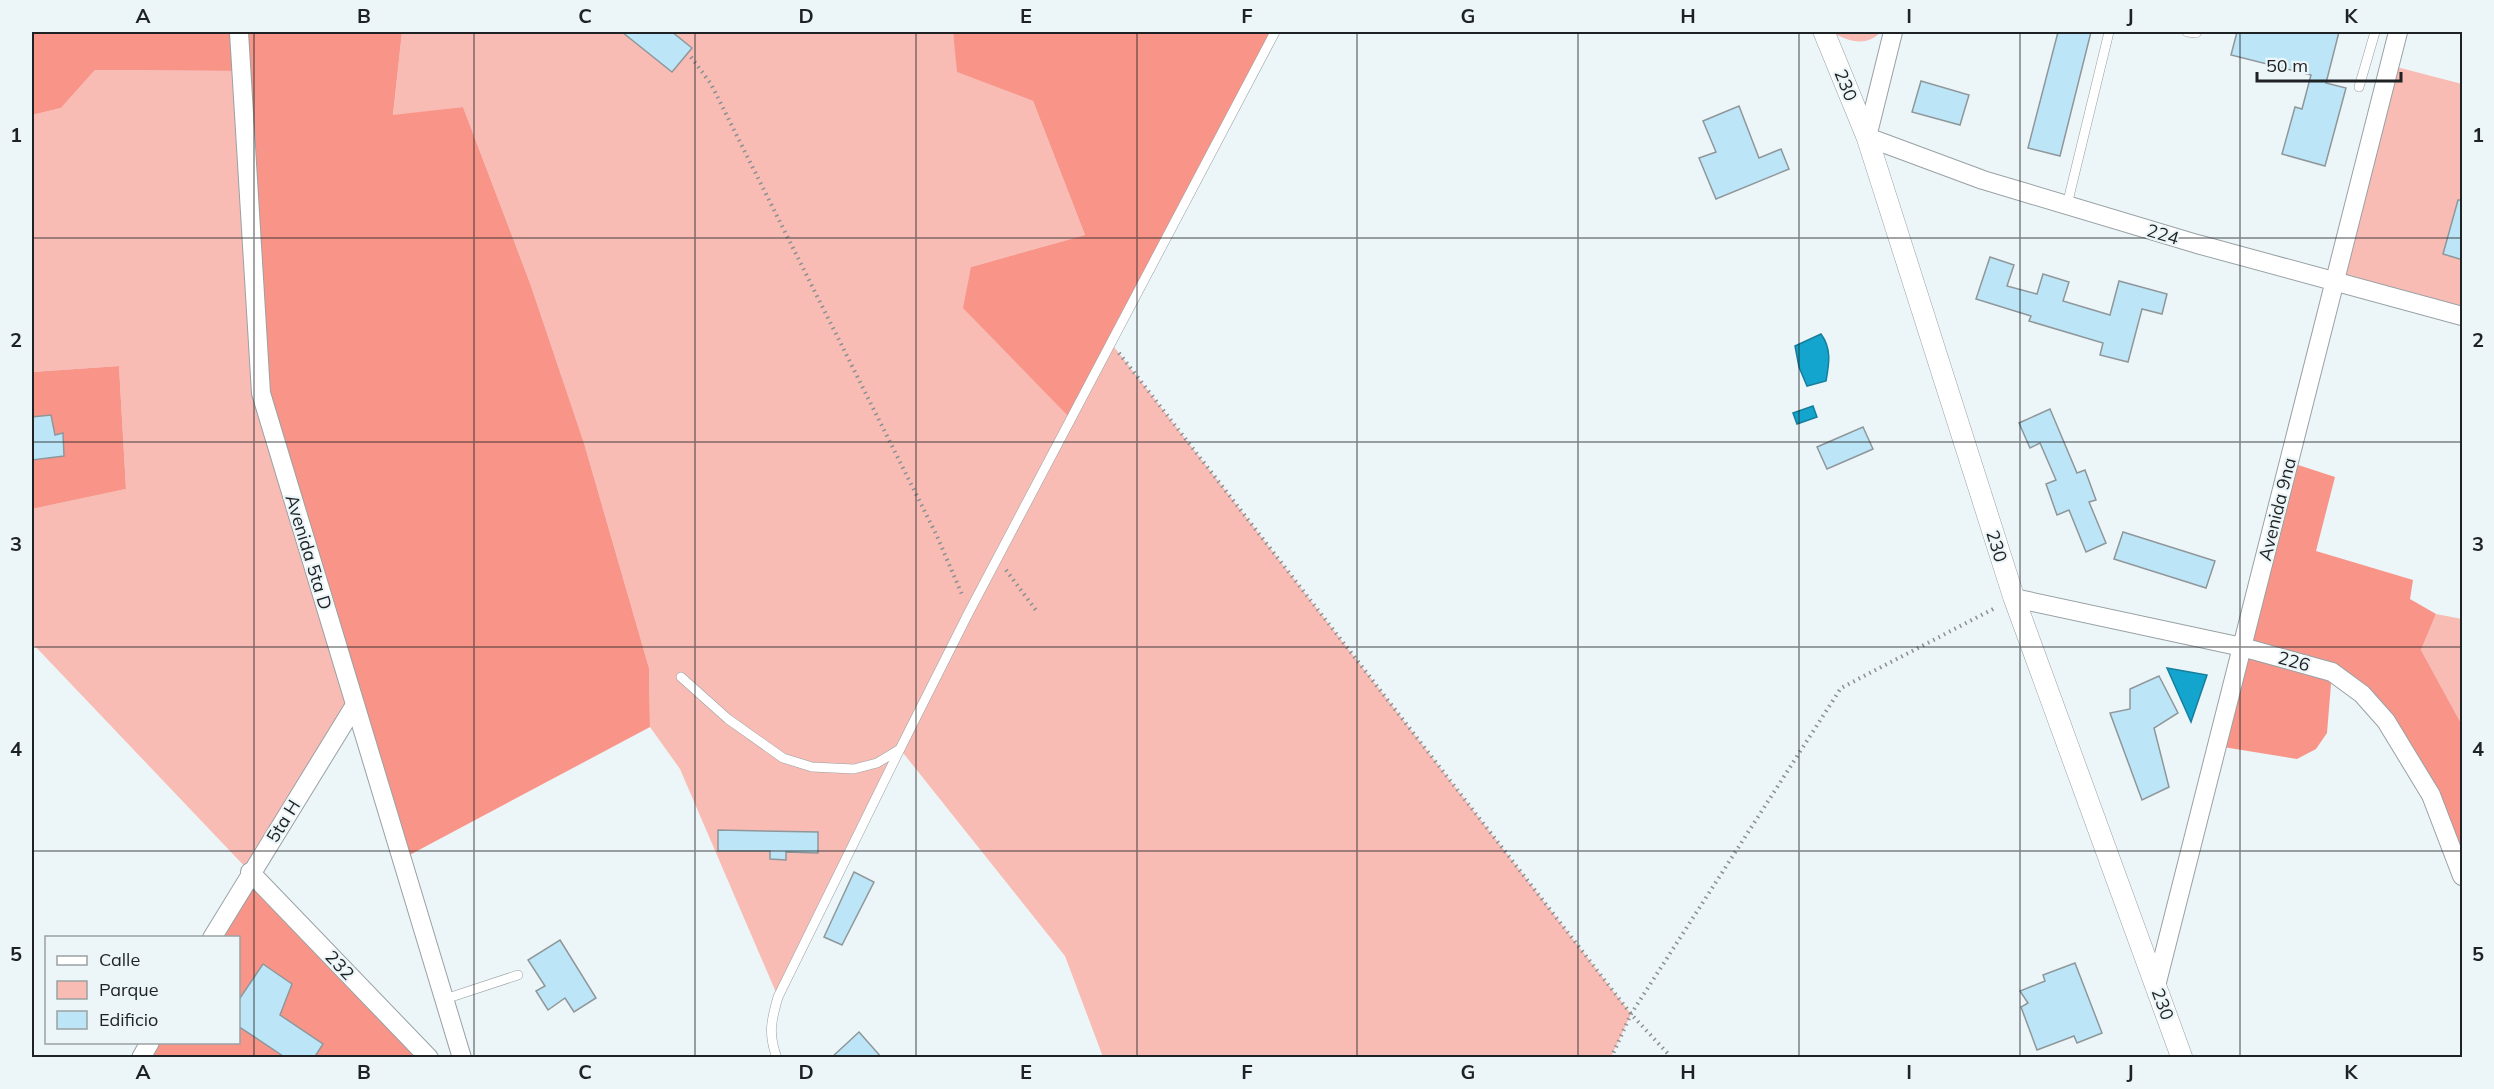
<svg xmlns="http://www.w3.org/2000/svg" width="2494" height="1089" font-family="Mulish,sans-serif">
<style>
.green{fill:#f8bcb4}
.forest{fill:#f99588}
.water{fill:#13a5ce;stroke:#177e9b;stroke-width:1.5}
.building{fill:#bce6f7;stroke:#8f979a;stroke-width:1.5}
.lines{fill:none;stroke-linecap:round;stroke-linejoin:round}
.service-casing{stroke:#99a1a4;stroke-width:10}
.minor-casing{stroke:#99a1a4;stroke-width:20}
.tertiary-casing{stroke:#99a1a4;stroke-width:22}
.path{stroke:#898f92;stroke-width:4;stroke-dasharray:1.5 4.5;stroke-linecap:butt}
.service{stroke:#fff;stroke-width:9}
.minor{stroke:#fff;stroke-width:18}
.tertiary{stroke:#fff;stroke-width:21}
.grid{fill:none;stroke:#1f2224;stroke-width:1.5;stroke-opacity:0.55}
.labels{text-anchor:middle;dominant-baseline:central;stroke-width:4.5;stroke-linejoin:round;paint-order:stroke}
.street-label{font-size:18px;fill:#1f2224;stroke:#ecf5f8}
.neatline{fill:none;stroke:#1f2224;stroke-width:2}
.grid-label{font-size:20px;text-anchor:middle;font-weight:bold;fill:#1f2224}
</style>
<rect width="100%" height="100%" fill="#ecf5f8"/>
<!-- green -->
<g class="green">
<path d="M402,32H953L958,72L1033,101L1085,235L971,267L1111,343L1631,1014L1611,1057H1103L1065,956L900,749L778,997L680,769L650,727L649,668L584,443L530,283L463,107L393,116Z"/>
<path d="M1832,32H1881C1866,47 1849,42 1832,32Z"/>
<path d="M2389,65L2462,84V316L2334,282Z"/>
<path d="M95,70L241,71L355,705L250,872L32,643V509L126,489L119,366L32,372V115L61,108Z"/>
<path d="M2436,614L2462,619V725L2421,650Z"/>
</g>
<!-- forest -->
<g class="forest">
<path d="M32,32H402L393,115L463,107L530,283L584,443L649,668L650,727L402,859L261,393L241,71L95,70L61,108L32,115Z"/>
<path d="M953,32H1275L1071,419L963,308L971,267L1085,235L1033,101L957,72Z"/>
<path d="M119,366L126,489L32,509V460L64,456L63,434L55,435L51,415L32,417V372Z"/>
<path d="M2289,462L2335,477L2316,551L2413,580L2410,599L2436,614L2421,650L2462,725V876L2386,721L2332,672L2327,733L2316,749L2297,759L2217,746Z"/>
<path d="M250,872L429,1058H141L150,1043L238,1042V938L212,937Z"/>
</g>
<!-- water -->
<g class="water">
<path d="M1821,334C1832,349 1829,364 1826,381L1807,386L1799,367L1795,346Z"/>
<path d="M1813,406L1817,417L1797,424L1793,413Z"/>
<path d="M2167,668L2207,675L2191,722Z"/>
</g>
<!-- building -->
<g class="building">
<path d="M622,32H672L692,48L672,72Z"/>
<path d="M2058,32H2091L2060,156L2028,148Z"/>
<path d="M2237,32H2339L2326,83L2346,88L2325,166L2282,154L2295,107L2302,109L2311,75L2231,55Z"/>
<path d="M1921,81L1969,95L1960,125L1912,112Z"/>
<path d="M1739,106L1759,158L1781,149L1789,169L1716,199L1699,158L1716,152L1703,121Z"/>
<path d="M2458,200H2463V260L2443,254Z"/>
<path d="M1990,257L2014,265L2007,286L2037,294L2043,274L2069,282L2063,301L2110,315L2119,281L2167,294L2162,314L2142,309L2128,362L2100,355L2103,343L2029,321L2031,316L1976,299Z"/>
<path d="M2050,409L2077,473L2085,470L2096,500L2089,502L2106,543L2086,552L2069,510L2057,515L2046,484L2056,480L2040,443L2030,448L2019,423Z"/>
<path d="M51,415L55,435L63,433L64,456L32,460V417Z"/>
<path d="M1863,427L1873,449L1827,469L1817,447Z"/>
<path d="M2123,532L2215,561L2206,588L2114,559Z"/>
<path d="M2159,676L2178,713L2154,728L2169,787L2142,800L2110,713L2130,709V689Z"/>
<path d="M718,830L818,832V853L786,852V860L770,859V851H718Z"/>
<path d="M854,872L874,882L842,945L824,937Z"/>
<path d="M560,940L596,998L574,1012L565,998L548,1010L536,991L545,986L528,960Z"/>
<path d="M2075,963L2102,1033L2077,1043L2074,1036L2037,1050L2021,1007L2028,1003L2020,991L2045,981L2043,975Z"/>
<path d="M263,964L292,984L280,1015L323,1044L314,1058H286L238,1026V1001Z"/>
<path d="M859,1032L882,1058H831Z"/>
</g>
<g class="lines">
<defs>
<g id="service">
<path d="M2187,32L2196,33L2197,32"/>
<path d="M2359,87L2375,32"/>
<path d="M2067,205L2109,32"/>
<path d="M681,677L728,719L783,758L812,767L854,769L877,763L900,749L969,612L1275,32"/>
<path d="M445,999L518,975"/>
<path d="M777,1058C768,1034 771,1021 778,997L900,749"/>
</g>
<g id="minor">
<path d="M239,32L261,393L462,1058"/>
<path d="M1893,32L1867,137L1983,180L2197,244L2462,316"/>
<path d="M2014,598L2242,647L2332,672L2362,694L2386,721L2431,795L2462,876"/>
<path d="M250,872L429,1058"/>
<path d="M212,938L355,705"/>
<path d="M2156,986L2398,32"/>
<path d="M141,1058L150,1042"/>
</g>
<path id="tertiary" d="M1824,32L1867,137L2014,598L2182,1058"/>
</defs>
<!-- service casing -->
<use href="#service" class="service-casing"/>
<!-- minor casing -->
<use href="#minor" class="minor-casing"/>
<!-- tertiary casing -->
<use href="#tertiary" class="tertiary-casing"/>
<!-- path -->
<g class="path">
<path d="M691,57L711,84L937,536L963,597"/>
<path d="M1119,353L1631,1014L1672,1058"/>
<path d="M1006,570L1038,613"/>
<path d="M1611,1058L1631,1014L1841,688L1997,607"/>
</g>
<!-- service -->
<use href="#service" class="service"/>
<!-- minor -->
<use href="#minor" class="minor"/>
<!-- tertiary -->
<use href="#tertiary" class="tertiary"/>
</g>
<!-- grid -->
<path class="grid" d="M254,32V1058M474,32V1058M695,32V1058M916,32V1058M1137,32V1058M1357,32V1058M1578,32V1058M1799,32V1058M2020,32V1058M2240,32V1058M32,238H2462M32,442H2462M32,647H2462M32,851H2462"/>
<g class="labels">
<!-- street labels -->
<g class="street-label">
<text transform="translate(1846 85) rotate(68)">230</text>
<text transform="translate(2163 234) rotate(17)">224</text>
<text transform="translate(2277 509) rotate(-76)">Avenida 9na</text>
<text transform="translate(1997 546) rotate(73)">230</text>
<text transform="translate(309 552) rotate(73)">Avenida 5ta D</text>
<text transform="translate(2294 661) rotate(15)">226</text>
<text transform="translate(283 821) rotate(-58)">5ta H</text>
<text transform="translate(340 965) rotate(46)">232</text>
<text transform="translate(2163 1004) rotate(70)">230</text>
</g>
</g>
<!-- border -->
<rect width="2494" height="1089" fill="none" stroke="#ecf5f8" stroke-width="66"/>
<!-- legend -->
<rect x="45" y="936" width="195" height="108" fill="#ecf5f8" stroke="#9aa1a3" stroke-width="1.5"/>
<rect x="57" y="956" width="30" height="9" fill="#ffffff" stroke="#9aa1a3" stroke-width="1.5"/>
<text x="99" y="966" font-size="18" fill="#1f2224">Calle</text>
<rect x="57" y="981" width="30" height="18" fill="#f8bcb4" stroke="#9aa1a3" stroke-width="1.5"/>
<text x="99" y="996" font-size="18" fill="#1f2224">Parque</text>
<rect x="57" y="1011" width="30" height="18" fill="#bce6f7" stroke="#9aa1a3" stroke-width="1.5"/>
<text x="99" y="1026" font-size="18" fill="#1f2224">Edificio</text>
<!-- scale -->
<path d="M2257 72v9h144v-9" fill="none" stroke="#1f2224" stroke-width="3"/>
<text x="2266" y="72" font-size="18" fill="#1f2224" stroke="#ecf5f8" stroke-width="4.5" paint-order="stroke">50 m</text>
<rect x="33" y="33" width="2428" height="1023" class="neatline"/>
<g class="grid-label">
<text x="143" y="23">A</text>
<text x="364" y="23">B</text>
<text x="585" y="23">C</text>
<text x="806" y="23">D</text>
<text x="1026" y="23">E</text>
<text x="1247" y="23">F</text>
<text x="1468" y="23">G</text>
<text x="1688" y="23">H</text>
<text x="1909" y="23">I</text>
<text x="2130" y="23">J</text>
<text x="2351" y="23">K</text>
<text x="16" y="142">1</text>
<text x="2478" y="142">1</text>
<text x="16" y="347">2</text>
<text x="2478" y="347">2</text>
<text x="16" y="551">3</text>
<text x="2478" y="551">3</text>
<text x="16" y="756">4</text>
<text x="2478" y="756">4</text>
<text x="16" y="961">5</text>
<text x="2478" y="961">5</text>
<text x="143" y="1079">A</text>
<text x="364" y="1079">B</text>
<text x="585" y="1079">C</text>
<text x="806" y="1079">D</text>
<text x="1026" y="1079">E</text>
<text x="1247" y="1079">F</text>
<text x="1468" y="1079">G</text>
<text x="1688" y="1079">H</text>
<text x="1909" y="1079">I</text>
<text x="2130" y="1079">J</text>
<text x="2351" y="1079">K</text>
</g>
</svg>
